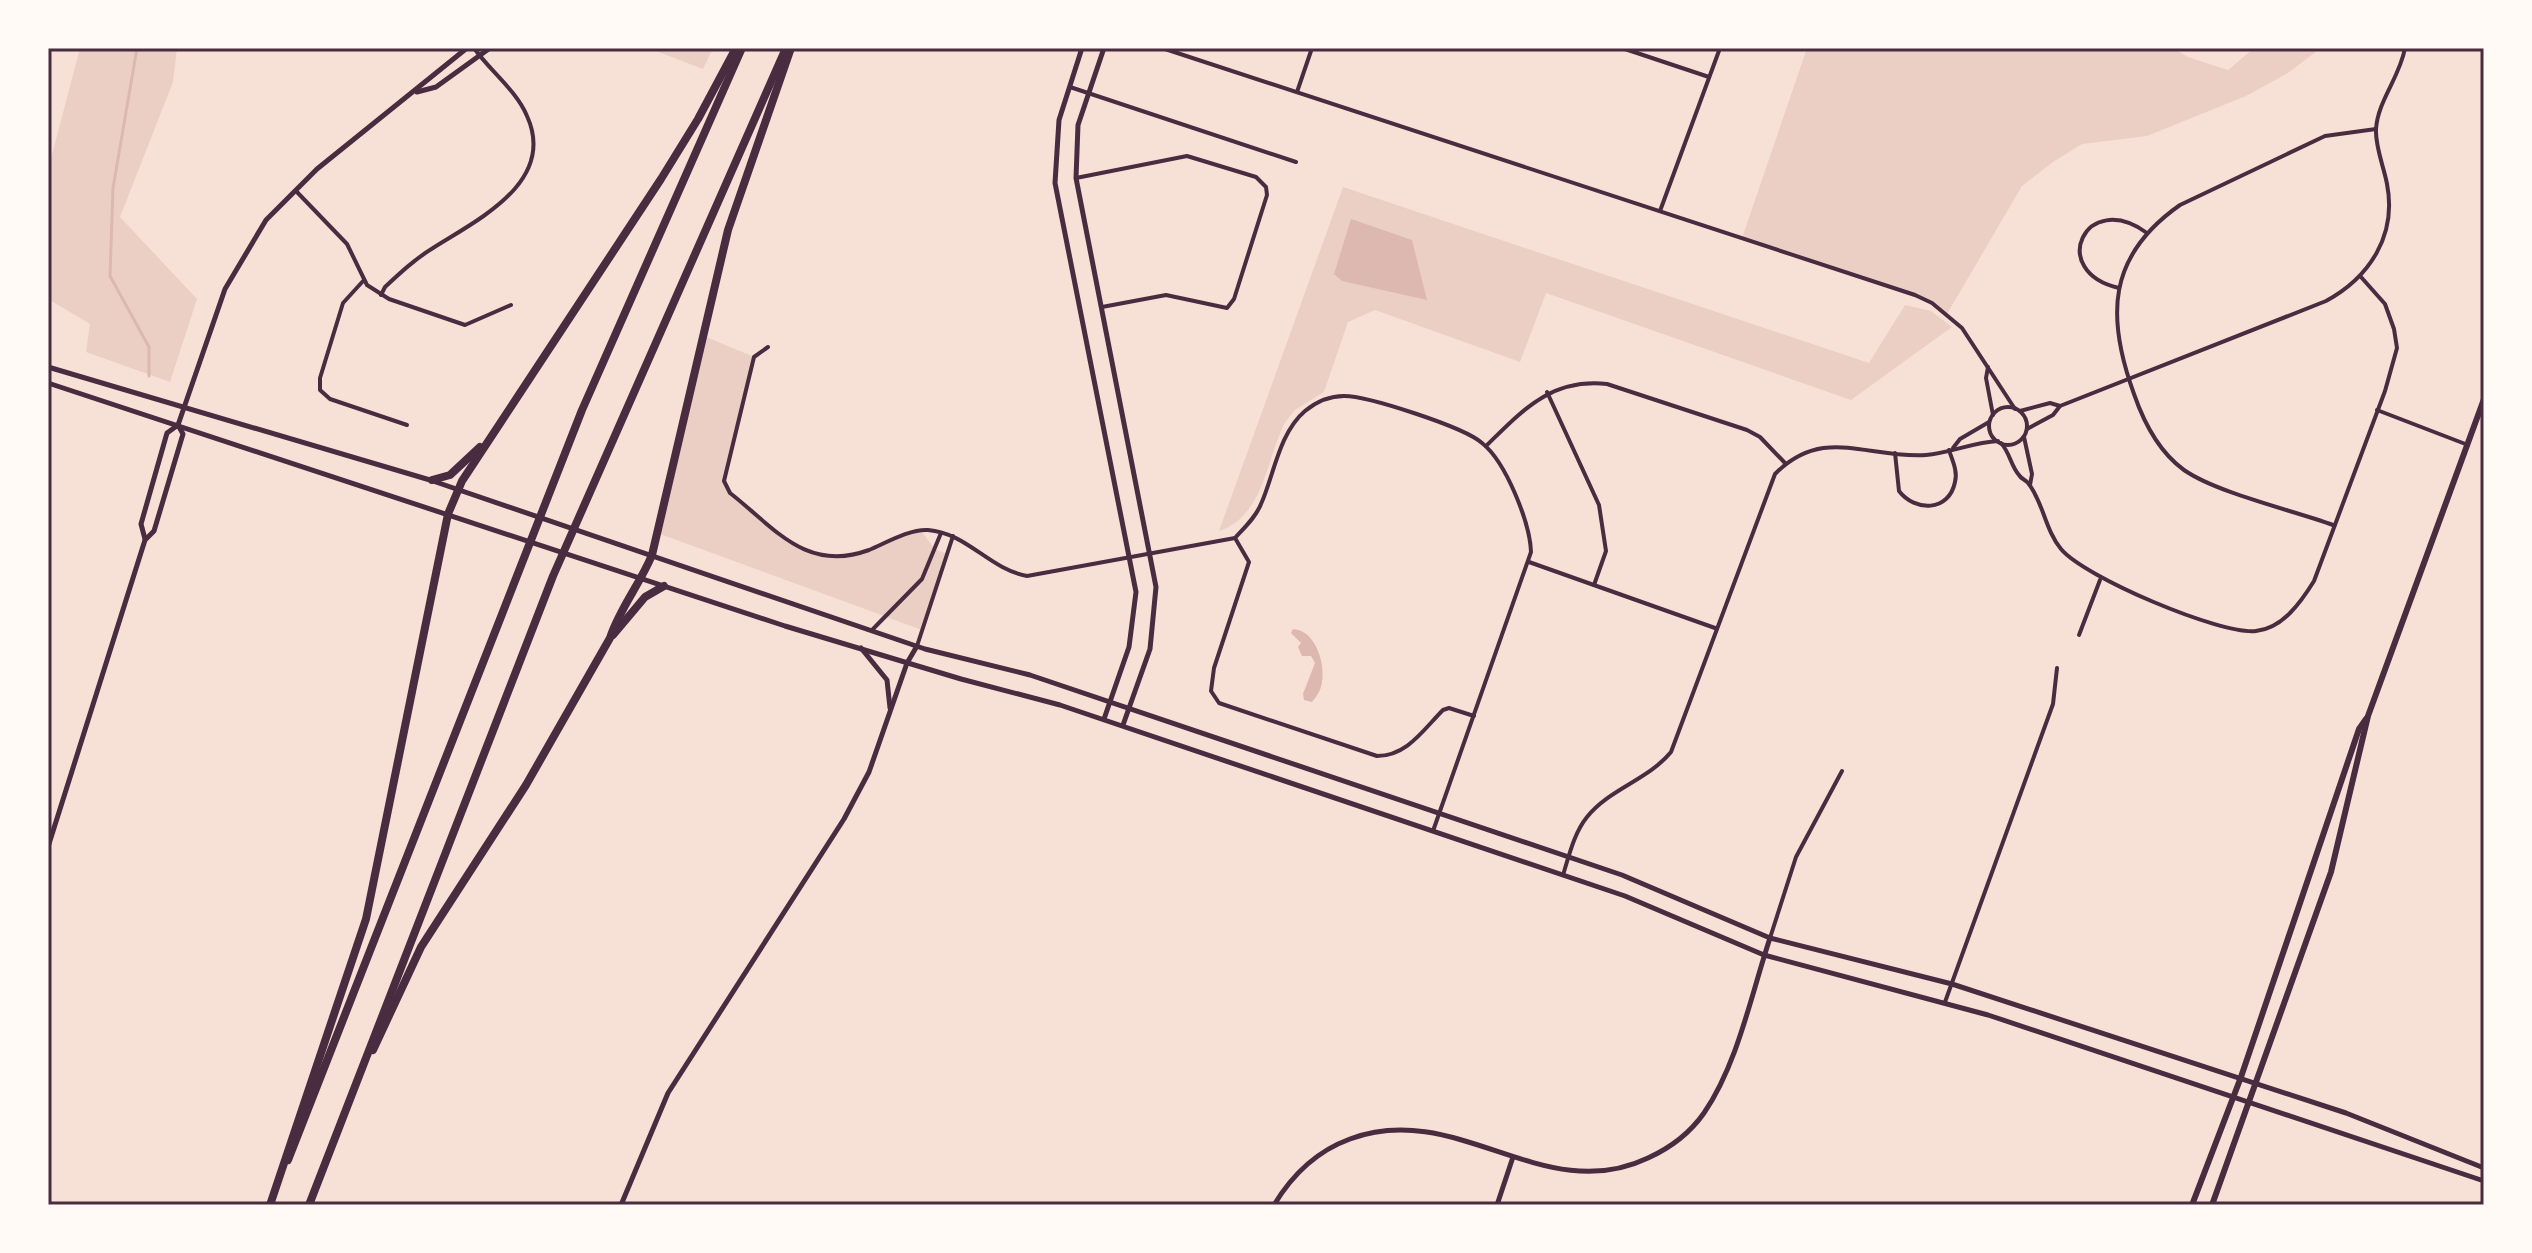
<svg xmlns="http://www.w3.org/2000/svg" width="2532" height="1253" font-family="'Zilla Slab',serif">
<style>
.green{fill:#ebcfc5}
.water{fill:#dcb8b0}
.lines{fill:none;stroke-linecap:round;stroke-linejoin:round}
.stream{stroke:#dcb8b0;stroke-width:3}
.minor{stroke:#4a2c40;stroke-width:4}
.tertiary{stroke:#4a2c40;stroke-width:5}
.secondary{stroke:#4a2c40;stroke-width:6}
.motorway{stroke:#4a2c40;stroke-width:8}
.neatline{fill:none;stroke:#4a2c40;stroke-width:3}
</style>
<rect width="100%" height="100%" fill="#f7e1d7"/>
<!-- green -->
<g class="green">
<path d="M80,48H177L173,82L120,217L197,299L170,382L86,352L90,324L48,299V170Z"/>
<path d="M648,48H713L703,69Z"/>
<path d="M1807,48H2173L2188,57L2228,70L2254,48H2321L2288,73L2246,96L2147,136L2082,144L2053,162L2022,186L1947,314L1932,303L1742,238Z"/>
<path d="M1343,187L1869,363L1905,305L1931,311L1952,327L1851,400L1546,293L1520,362L1375,310L1348,322L1324,392L1295,410L1286,421C1266,457 1265,516 1219,531Z"/>
<path d="M702,335L754,357L724,481L730,493C768,524 803,567 857,554C879,548 899,537 921,531L935,549L947,554L922,630L660,534Z"/>
</g>
<!-- water -->
<g class="water">
<path d="M1351,219L1412,240L1427,300L1342,281L1334,274Z"/>
<path d="M1293,629C1318,630 1329,673 1319,692C1317,696 1314,699 1312,702L1304,700L1303,694L1315,663L1311,656H1302L1298,647L1301,643L1291,633Z"/>
</g>
<g class="lines">
<!-- stream -->
<path class="stream" d="M137,48L113,188L110,276L149,347V376"/>
<!-- minor -->
<g class="minor">
<path d="M1162,48L1915,295L1932,303L1962,328L2015,409"/>
<path d="M1622,48L1709,77"/>
<path d="M1070,87L1296,162"/>
<path d="M1297,92L1312,48"/>
<path d="M1076,178L1187,156L1256,177L1266,187L1267,195L1234,299L1227,308L1166,295L1102,307"/>
<path d="M296,191L347,244L367,285L389,299L465,325L511,305"/>
<path d="M1660,211L1720,48"/>
<path d="M364,280L343,303L320,378V390L330,399L407,425"/>
<path d="M2119,288C2047,272 2085,188 2147,233"/>
<path d="M381,295L385,287C400,273 415,259 433,248C477,220 557,182 527,116C516,90 490,71 474,48"/>
<path d="M768,347L754,357L724,481L730,493C775,528 806,573 869,550C886,543 909,529 928,530C967,533 989,569 1027,576L1235,538L1249,562L1214,668L1211,691L1219,703L1377,756C1407,756 1423,730 1443,710L1449,708L1474,716"/>
<path d="M1988,367L1986,378L1993,415"/>
<path d="M1547,392L1599,505L1606,551L1594,585"/>
<circle cx="2008" cy="426" r="19"/>
<path d="M2377,410L2468,445"/>
<path d="M2020,411L2050,403L2060,406"/>
<path d="M2027,429L2053,415L2060,406L2326,301C2370,277 2397,235 2387,184C2384,167 2375,147 2376,129C2378,100 2400,77 2405,48"/>
<path d="M2024,437L2032,474L2030,485"/>
<path d="M2001,443C2010,453 2011,466 2019,475C2021,479 2026,480 2028,483C2043,501 2045,530 2061,549C2084,577 2220,635 2256,631C2283,628 2301,602 2314,581L2385,391L2397,348L2394,329L2385,304L2361,277"/>
<path d="M1486,446C1523,410 1551,378 1607,384L1747,430L1760,437L1785,463"/>
<path d="M1953,448L1960,439L1989,422"/>
<path d="M1895,453L1899,491C1915,512 1949,512 1955,482C1958,471 1952,460 1949,450"/>
<path d="M2333,525C2292,510 2217,493 2184,470C2159,452 2144,423 2134,394C2106,317 2107,256 2180,205L2325,136L2376,129"/>
<path d="M1235,538C1244,528 1256,517 1261,504C1274,475 1279,433 1305,411C1316,402 1329,396 1344,396C1368,396 1464,427 1482,443C1506,462 1530,523 1531,552L1433,831"/>
<path d="M1529,562L1715,628"/>
<path d="M873,629L922,579L941,533"/>
<path d="M2079,635L2100,580"/>
<path d="M917,646L953,536"/>
<path d="M1563,875C1569,856 1574,833 1587,817C1609,789 1648,780 1671,752L1775,474C1824,425 1867,459 1926,455C1950,453 1974,442 1998,441"/>
<path d="M1770,938L1796,857L1842,771"/>
<path d="M1945,1002L2053,704L2057,668"/>
</g>
<!-- tertiary -->
<g class="tertiary">
<path d="M1082,48L1059,120L1055,183L1136,592L1129,647L1104,719"/>
<path d="M1104,48L1078,125L1076,178L1156,587L1150,649L1123,725"/>
<path d="M417,92L436,87L490,48"/>
<path d="M48,367L430,480L925,649L1030,675L1622,875L1770,938L1952,984L2346,1113L2484,1168"/>
<path d="M48,383L785,626L961,679L1060,705L1625,896L1764,955L1988,1015L2484,1181"/>
<path d="M145,539L141,524L167,433L178,425"/>
<path d="M861,648L887,680L890,708"/>
<path d="M48,847L145,540L154,531L183,434L178,425L225,289L266,220L317,169L467,48"/>
<path d="M621,1205L668,1093L844,819L869,772L907,663L917,646"/>
<path d="M1274,1205C1292,1175 1317,1151 1350,1139C1457,1099 1544,1208 1648,1158C1670,1148 1690,1133 1704,1113C1738,1063 1751,995 1770,938"/>
<path d="M1497,1205L1513,1157"/>
</g>
<!-- secondary -->
<g class="secondary">
<path d="M2192,1205L2241,1077L2359,729L2366,719"/>
<path d="M2212,1205L2331,872L2368,716L2484,399"/>
</g>
<!-- motorway -->
<g class="motorway">
<path d="M432,480L450,475L480,447"/>
<path d="M613,635L645,597L664,586"/>
<path d="M373,1050L421,947L526,785L610,638C620,608 640,584 652,555L728,230L791,48"/>
<path d="M288,1160L582,410L742,48"/>
<path d="M270,1205L366,919L448,514L462,481L661,179L698,119L736,48"/>
<path d="M309,1205L553,576L786,48"/>
</g>
</g>
<!-- border -->
<rect width="2532" height="1253" fill="none" stroke="#fffaf5" stroke-width="100"/>
<rect x="50" y="50" width="2432" height="1153" class="neatline"/>
</svg>
